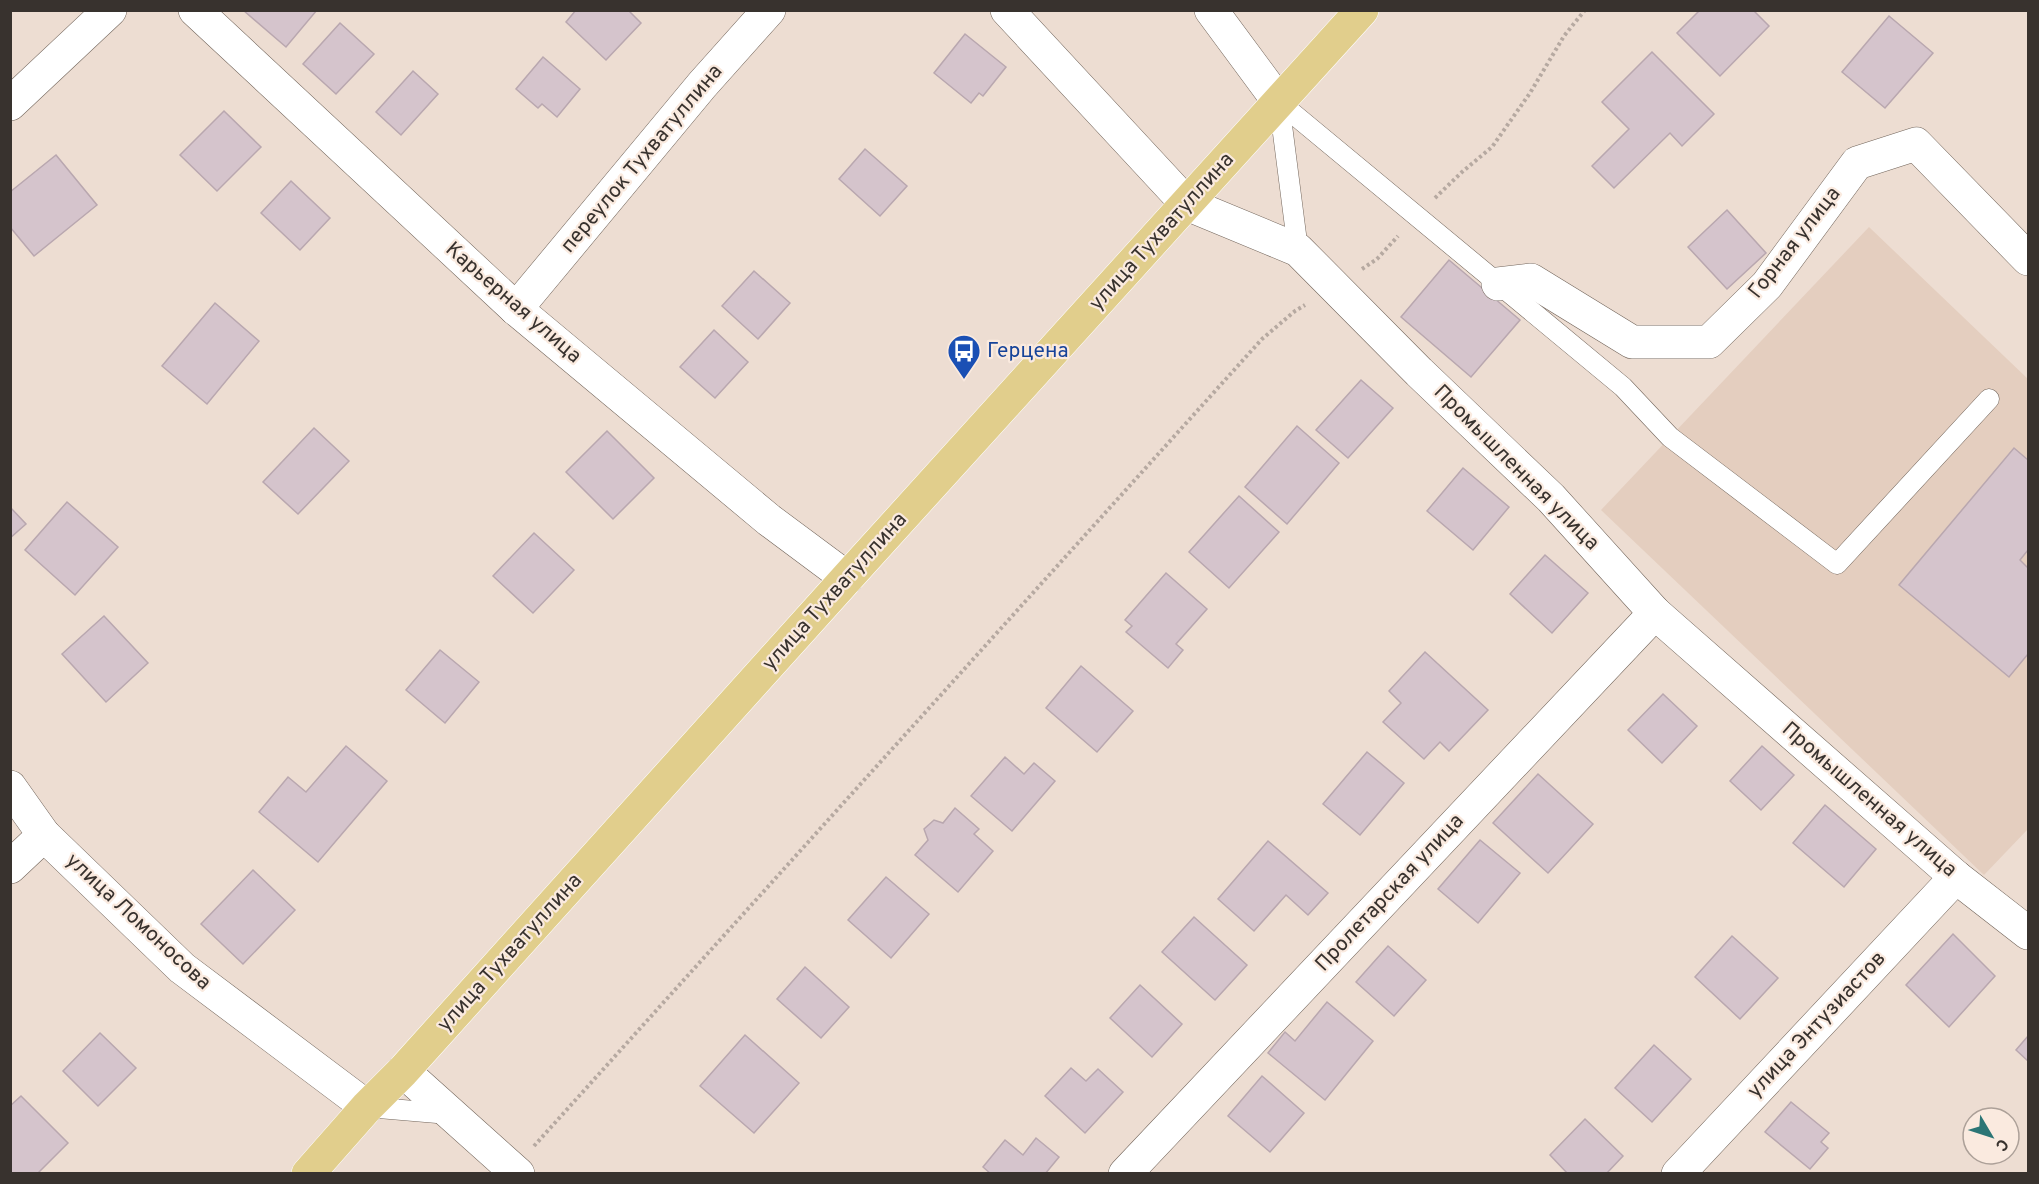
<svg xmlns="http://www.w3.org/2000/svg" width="2039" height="1184" font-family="Overpass,sans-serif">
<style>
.built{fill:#e4cebf}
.building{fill:#d5c4cc;stroke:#b9a7af;stroke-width:1.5}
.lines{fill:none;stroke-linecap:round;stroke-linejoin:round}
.service-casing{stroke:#72655b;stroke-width:21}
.minor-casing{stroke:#72655b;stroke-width:34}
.tertiary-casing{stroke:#72655b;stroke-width:34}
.primary-casing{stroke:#fff;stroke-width:34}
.path{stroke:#b6a9a1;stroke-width:4;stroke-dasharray:3 3;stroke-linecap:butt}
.service{stroke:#fff;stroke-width:20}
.minor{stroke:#fff;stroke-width:33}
.tertiary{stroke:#fff;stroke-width:33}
.primary{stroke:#e1ce8c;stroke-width:33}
.labels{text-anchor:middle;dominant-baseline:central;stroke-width:4.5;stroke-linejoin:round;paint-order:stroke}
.street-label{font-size:21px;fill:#38322e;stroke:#faeadf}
.transit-label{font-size:21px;fill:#164399;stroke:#faeadf;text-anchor:start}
</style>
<rect width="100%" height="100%" fill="#edddd2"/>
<!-- built -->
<path class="built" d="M1869,227L2028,379V829L1984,875L1601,510Z"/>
<!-- building -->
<g class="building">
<path d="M243,10H317L286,47Z"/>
<path d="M576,10H628L641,23L606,60L566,22Z"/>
<path d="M1700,10H1753L1769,26L1720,76L1677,33Z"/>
<path d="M1889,16L1933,53L1885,108L1842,72Z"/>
<path d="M340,23L374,54L336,94L303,64Z"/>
<path d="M965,34L1006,67L983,96L979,93L971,103L934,73Z"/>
<path d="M1652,52L1714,114L1682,146L1670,133L1614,188L1592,166L1629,129L1602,102Z"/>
<path d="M543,57L580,89L557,117L542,104L538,108L516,89Z"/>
<path d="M413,71L438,94L401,135L376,112Z"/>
<path d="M224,111L261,147L217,191L180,155Z"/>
<path d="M865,149L907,186L880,216L839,179Z"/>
<path d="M56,155L97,205L34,256L10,227V192Z"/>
<path d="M291,181L330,218L300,250L261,213Z"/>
<path d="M1727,210L1766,253L1727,289L1688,247Z"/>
<path d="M1449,260L1520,320L1471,377L1401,317Z"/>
<path d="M754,271L790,303L758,339L722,306Z"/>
<path d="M215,303L259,341L207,404L162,366Z"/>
<path d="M714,330L748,362L715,398L680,367Z"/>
<path d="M1361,380L1393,408L1348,458L1316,430Z"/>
<path d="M1297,426L1339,463L1287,524L1245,487Z"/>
<path d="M314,428L349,461L298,514L263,482Z"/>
<path d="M607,431L654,478L613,519L566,472Z"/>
<path d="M2014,448L2028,460V550L2020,560L2028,568V654L2009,677L1899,585Z"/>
<path d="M1463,468L1509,507L1473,550L1427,511Z"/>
<path d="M1239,496L1279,532L1229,588L1189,552Z"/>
<path d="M67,502L118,547L75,595L25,550Z"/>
<path d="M10,507L26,524L10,538Z"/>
<path d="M534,533L574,570L533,613L493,576Z"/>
<path d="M1545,555L1588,593L1552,633L1510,594Z"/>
<path d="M1166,573L1207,609L1176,644L1183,650L1168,668L1126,632L1132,626L1125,620Z"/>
<path d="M104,616L148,663L106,702L62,654Z"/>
<path d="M440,650L479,682L445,723L406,690Z"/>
<path d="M1425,652L1488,710L1449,751L1440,742L1424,759L1383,722L1401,703L1389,691Z"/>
<path d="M1081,666L1133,711L1097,752L1046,708Z"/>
<path d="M1663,694L1697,726L1662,763L1628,730Z"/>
<path d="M346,746L387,781L318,862L259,812L288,777L306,792Z"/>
<path d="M1762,746L1794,775L1761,810L1730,781Z"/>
<path d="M1367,752L1404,783L1360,835L1323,804Z"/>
<path d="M1005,757L1024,774L1034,763L1055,781L1012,831L971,796Z"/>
<path d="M1538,774L1593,824L1548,873L1493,823Z"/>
<path d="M1825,805L1876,849L1844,887L1793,843Z"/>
<path d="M955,808L979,829L974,834L993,851L958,892L915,855L928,840L924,829L934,820L943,823Z"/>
<path d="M1480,840L1520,873L1478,923L1438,889Z"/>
<path d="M1268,841L1328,893L1308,915L1286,895L1254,931L1218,899Z"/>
<path d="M253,870L295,910L243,964L201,924Z"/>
<path d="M886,877L929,914L891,958L848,920Z"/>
<path d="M1194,917L1247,965L1215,1000L1162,952Z"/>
<path d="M1953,934L1995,976L1949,1027L1906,985Z"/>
<path d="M1732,936L1778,978L1740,1019L1695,977Z"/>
<path d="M1388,946L1426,980L1394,1016L1356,982Z"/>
<path d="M805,967L849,1007L821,1038L777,999Z"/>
<path d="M1140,985L1182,1024L1152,1057L1110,1018Z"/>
<path d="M1327,1002L1373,1041L1325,1100L1268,1053L1285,1032L1295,1041Z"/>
<path d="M100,1033L136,1068L98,1106L63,1071Z"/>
<path d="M745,1035L799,1083L754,1133L700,1086Z"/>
<path d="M2028,1036V1061L2016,1050Z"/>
<path d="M1654,1045L1691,1079L1652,1122L1615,1088Z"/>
<path d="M1071,1068L1086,1081L1098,1069L1123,1092L1085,1133L1045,1096Z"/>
<path d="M1262,1076L1304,1113L1270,1152L1228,1116Z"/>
<path d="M21,1096L68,1143L37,1174H10V1106Z"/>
<path d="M1791,1102L1829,1133L1821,1142L1828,1148L1810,1169L1765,1132Z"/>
<path d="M1585,1119L1623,1156L1606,1174H1568L1550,1155Z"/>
<path d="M1036,1138L1059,1157L1045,1174H991L983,1167L1005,1140L1023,1155Z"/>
</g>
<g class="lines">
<defs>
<g id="service">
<path d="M1279,102L1623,387L1670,437L1837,564L1989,399"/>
<path d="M1279,102L1298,250"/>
<path d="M367,1107L449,1114"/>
</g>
<g id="minor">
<path d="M195,10L516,309L769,520L847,578"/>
<path d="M1007,10L1187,204L1298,250L1419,372L1551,498L1655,613L1956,877L2028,933"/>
<path d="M1211,10L1279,102"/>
<path d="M10,104L110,10"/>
<path d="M1498,284L1531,280L1632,342H1709L1767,285L1857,163L1916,144L2028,259"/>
<path d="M516,309L702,85L769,10"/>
<path d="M10,787L44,835L182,968L367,1107"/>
<path d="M10,867L44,835"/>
<path d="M1125,1174L1655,613"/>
<path d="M1678,1174L1956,877"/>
</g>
<path id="tertiary" d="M403,1071L518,1174"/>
<path id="primary" d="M308,1174L367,1107L403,1071L847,578L1362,10"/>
</defs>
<!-- service casing -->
<use href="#service" class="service-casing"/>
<!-- minor casing -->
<use href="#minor" class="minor-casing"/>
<!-- tertiary casing -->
<use href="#tertiary" class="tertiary-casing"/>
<!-- primary casing -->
<use href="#primary" class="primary-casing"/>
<!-- path -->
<g class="path">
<path d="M1435,198L1462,172L1492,147L1530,93L1564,36L1585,10"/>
<path d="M1362,269L1377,259L1398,236"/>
<path d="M534,1146L1262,339L1295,311L1305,305"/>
</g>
<!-- service -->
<use href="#service" class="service"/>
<!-- minor -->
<use href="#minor" class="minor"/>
<!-- tertiary -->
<use href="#tertiary" class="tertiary"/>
<!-- primary -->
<use href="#primary" class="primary"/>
</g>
<!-- icons -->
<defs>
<symbol id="bus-pin" viewBox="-11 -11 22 30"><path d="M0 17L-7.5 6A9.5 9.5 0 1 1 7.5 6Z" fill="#1a4fb4" stroke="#faeadf"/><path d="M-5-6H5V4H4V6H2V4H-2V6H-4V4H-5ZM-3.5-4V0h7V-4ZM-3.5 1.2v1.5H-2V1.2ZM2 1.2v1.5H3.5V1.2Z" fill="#fff"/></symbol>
</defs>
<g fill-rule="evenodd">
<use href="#bus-pin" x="945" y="332" width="38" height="52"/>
</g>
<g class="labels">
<!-- street labels -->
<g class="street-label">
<text transform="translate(642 159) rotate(-50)">переулок Тухватуллина</text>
<text transform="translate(1162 232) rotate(-48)">улица Тухватуллина</text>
<text transform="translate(1795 243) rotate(-52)">Горная улица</text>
<text transform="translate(513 303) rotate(41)">Карьерная улица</text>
<text transform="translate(1516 468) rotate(45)">Промышленная улица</text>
<text transform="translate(835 592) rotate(-48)">улица Тухватуллина</text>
<text transform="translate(1869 800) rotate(41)">Промышленная улица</text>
<text transform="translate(1390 893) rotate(-47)">Пролетарская улица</text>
<text transform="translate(138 922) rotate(43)">улица Ломоносова</text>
<text transform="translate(510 953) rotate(-48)">улица Тухватуллина</text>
<text transform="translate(1817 1025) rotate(-47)">улица Энтузиастов</text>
</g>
<!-- transit labels -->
<g class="transit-label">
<text x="987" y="351">Герцена</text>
</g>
</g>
<!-- border -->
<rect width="2039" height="1184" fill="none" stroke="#38322e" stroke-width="24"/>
<!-- north arrow -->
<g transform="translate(1991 1136) rotate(129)"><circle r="28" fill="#faeadf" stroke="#aca098" stroke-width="1.5"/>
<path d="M0-4.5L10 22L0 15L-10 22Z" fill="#2b7575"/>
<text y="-9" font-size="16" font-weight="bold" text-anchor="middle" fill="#38322e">С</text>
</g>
</svg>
